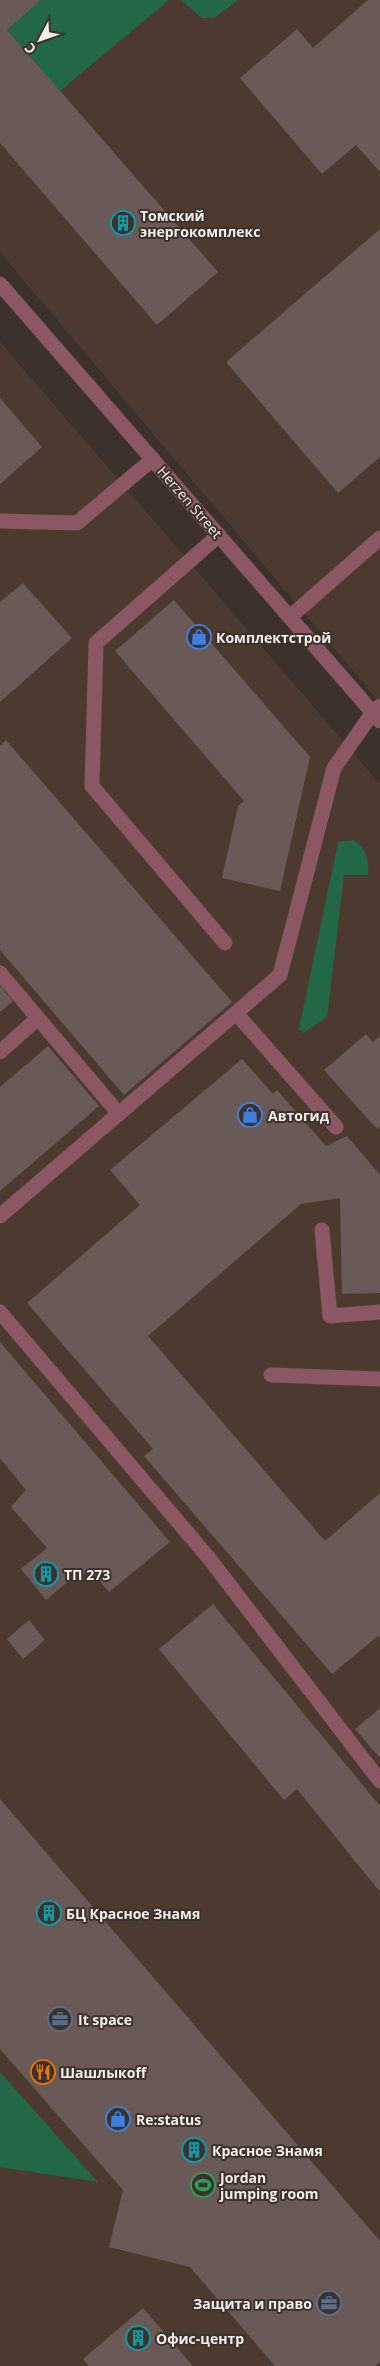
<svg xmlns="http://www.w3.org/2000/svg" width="380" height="2366" font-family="'Open Sans',sans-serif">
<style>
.built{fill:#4c3a31}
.green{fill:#236846}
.building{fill:#695a58}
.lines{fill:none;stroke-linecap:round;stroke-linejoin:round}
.minor{stroke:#8a5763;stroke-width:15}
.labels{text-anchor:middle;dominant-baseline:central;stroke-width:4;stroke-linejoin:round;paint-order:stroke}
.poi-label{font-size:14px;font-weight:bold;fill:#f5eeea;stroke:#3d312c;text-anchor:start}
.street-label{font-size:14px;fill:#f5eeea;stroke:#3d312c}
</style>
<rect width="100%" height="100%" fill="#3d312c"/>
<!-- built -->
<g class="built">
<path d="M0,0H380V703L0,252Z"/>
<path d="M0,342L380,784V2366H0Z"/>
</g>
<!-- green -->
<g class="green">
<path d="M41,0H169L60,91L7,30Z"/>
<path d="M181,0H238L214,18H202Z"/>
<path d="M354,840C367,850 369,859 368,875H344L327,1017L303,1033L299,1029L338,842Z"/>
<path d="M0,2072L98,2182L0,2167Z"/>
</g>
<!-- building -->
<g class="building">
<path d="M0,0H41L7,30L218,272L157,325L0,143Z"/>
<path d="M368,0H380V172L356,145L322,174L240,78L297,29L313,48Z"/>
<path d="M380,229V457L338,493L226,362Z"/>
<path d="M0,398L42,447L0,484Z"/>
<path d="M23,583L72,638L0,702V602Z"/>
<path d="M174,600L310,757L280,891L222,878L238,806L244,801L115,651Z"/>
<path d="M6,740L232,1002L124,1095L0,950V746Z"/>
<path d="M0,986L13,1001L0,1012Z"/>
<path d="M366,1034L373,1042L380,1036V1126L377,1129L324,1070Z"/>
<path d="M48,1046L99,1106L0,1191V1087Z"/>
<path d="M242,1059L273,1094L277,1090L326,1146L347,1136L380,1175V1293L342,1294L340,1198L301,1204L148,1336L325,1541L380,1493V1638L378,1636L332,1674L144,1456L153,1449L27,1303L140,1205L110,1170Z"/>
<path d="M0,1342L170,1542L109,1592L91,1571L71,1579L46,1600L21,1569L47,1548L11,1507L26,1490L0,1458Z"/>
<path d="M213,1604L380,1806V1892L297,1789L284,1800L159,1649Z"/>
<path d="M29,1620L45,1640L23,1659L7,1639Z"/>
<path d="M380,1708V1758L355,1729Z"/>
<path d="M0,1799L380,2241V2362L375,2366H275L190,2267L109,2247L123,2190L0,2049Z"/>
<path d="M143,2308L193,2366H89L83,2359Z"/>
</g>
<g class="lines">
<!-- minor -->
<g class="minor">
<path d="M0,284L380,721"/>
<path d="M0,521L77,523L153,459"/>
<path d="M219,535L96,643L92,786L225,943"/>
<path d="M290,617L380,538"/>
<path d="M0,973L119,1114"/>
<path d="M236,1013L336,1127"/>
<path d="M0,1052L38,1018"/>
<path d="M0,1216L280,975L334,768L373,712L380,706"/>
<path d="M322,1230L330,1316L380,1312"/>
<path d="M0,1312L208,1557L380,1781"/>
<path d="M271,1375L380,1379"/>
</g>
</g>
<!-- icons -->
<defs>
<symbol id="building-ring" viewBox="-11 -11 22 22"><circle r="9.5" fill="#3d312c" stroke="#0f9aa8" stroke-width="1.5"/><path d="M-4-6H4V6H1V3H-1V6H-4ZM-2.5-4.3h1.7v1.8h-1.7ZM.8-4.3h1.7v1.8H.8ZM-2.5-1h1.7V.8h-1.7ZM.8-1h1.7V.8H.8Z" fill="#0f9aa8"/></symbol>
<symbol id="shop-ring" viewBox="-11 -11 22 22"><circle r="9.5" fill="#3d312c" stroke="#3f7fe0" stroke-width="1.5"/><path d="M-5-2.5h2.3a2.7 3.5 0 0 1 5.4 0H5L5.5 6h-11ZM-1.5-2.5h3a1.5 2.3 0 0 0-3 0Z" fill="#3f7fe0"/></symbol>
<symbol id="office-ring" viewBox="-11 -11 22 22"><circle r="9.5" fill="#3d312c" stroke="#5c6f8a" stroke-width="1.5"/><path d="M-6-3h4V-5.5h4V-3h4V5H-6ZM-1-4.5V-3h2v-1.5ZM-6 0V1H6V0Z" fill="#5c6f8a"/></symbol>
<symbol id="restaurant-ring" viewBox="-11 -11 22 22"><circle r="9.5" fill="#3d312c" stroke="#e8710a" stroke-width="1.5"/><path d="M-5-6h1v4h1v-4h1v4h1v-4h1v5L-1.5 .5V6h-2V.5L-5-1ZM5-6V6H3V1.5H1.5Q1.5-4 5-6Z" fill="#e8710a"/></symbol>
<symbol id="stadium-ring" viewBox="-11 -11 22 22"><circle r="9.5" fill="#3d312c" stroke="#2e9e5b" stroke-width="1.5"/><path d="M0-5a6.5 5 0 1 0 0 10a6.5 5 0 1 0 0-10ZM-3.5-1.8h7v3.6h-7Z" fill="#2e9e5b"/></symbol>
</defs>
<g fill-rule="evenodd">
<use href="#building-ring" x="109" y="209" width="28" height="28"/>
<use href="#shop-ring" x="185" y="623" width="28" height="28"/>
<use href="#shop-ring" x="236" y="1101" width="28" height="28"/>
<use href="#building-ring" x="32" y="1560" width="28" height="28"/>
<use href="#building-ring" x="35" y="1899" width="28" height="28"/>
<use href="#office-ring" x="46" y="2005" width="28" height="28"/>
<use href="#restaurant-ring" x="29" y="2058" width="28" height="28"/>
<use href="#shop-ring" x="104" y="2105" width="28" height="28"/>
<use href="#building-ring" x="180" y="2136" width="28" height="28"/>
<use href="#stadium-ring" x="189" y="2171" width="28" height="28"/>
<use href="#office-ring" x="315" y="2289" width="28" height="28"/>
<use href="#building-ring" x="124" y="2324" width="28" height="28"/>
</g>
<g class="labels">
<!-- poi labels -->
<g class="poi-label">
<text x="140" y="215">Томский<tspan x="140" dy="16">энергокомплекс</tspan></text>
<text x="216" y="637">Комплектстрой</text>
<text x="268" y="1115">Автогид</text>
<text x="64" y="1574">ТП 273</text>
<text x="66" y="1913">БЦ Красное Знамя</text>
<text x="78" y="2019">It space</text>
<text x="60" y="2072">Шашлыкoff</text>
<text x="136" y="2119">Re:status</text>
<text x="212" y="2150">Красное Знамя</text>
<text x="220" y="2177">Jordan<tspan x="220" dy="16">jumping room</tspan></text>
<text x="312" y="2303" text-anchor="end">Защита и право</text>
<text x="156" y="2338">Офис-центр</text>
</g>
<!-- street labels -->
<g class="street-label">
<text transform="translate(190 502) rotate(49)">Herzen Street</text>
</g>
</g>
<!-- north arrow -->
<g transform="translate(40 40) rotate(229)" stroke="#3d312c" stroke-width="4" paint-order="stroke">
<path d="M0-4L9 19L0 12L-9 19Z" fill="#f5eeea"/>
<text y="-8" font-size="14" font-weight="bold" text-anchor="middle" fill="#f5eeea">С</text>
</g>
</svg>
